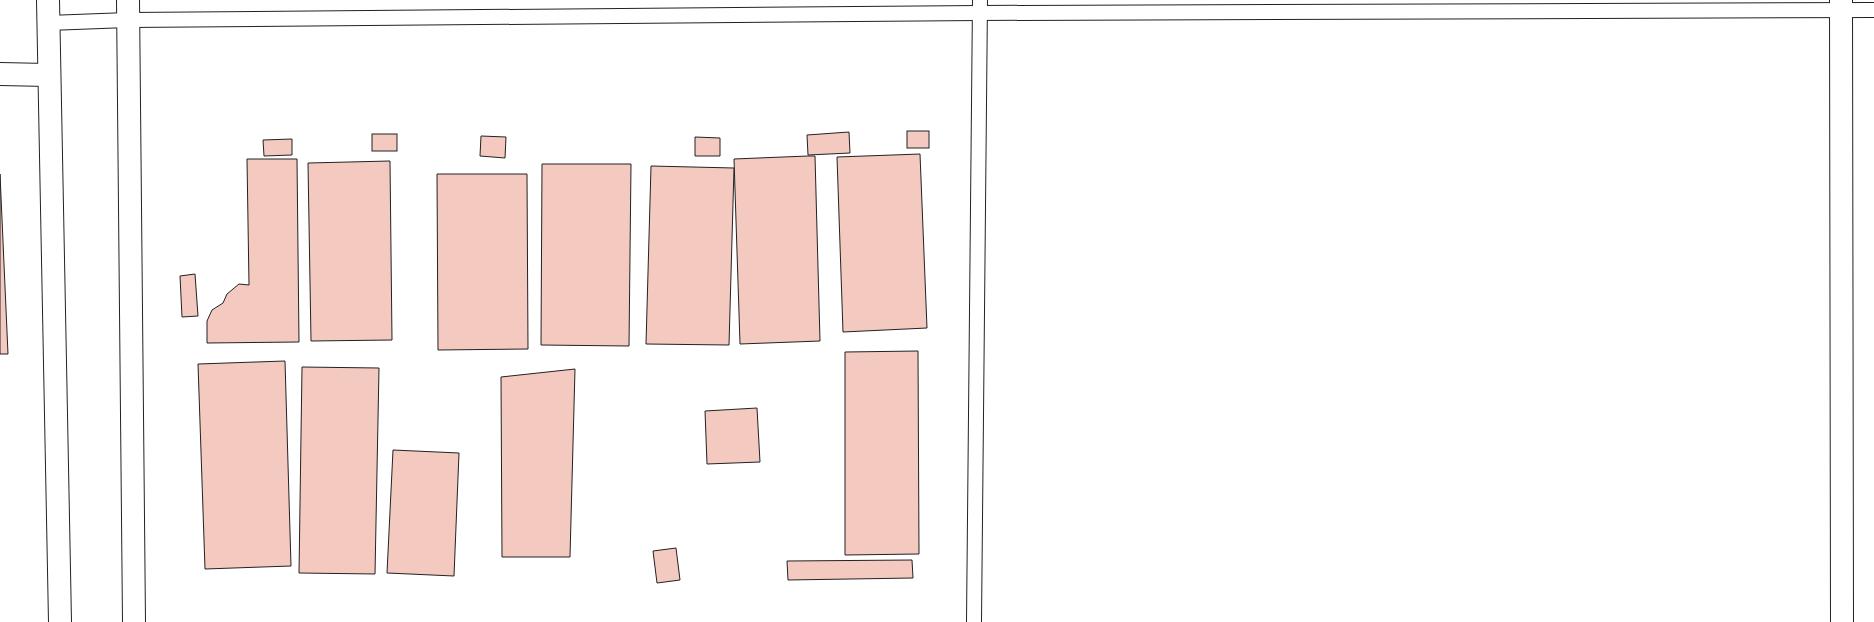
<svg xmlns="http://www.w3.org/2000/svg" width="1874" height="622" font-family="'Space Grotesk',sans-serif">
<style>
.building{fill:#f3c9c0;stroke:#222}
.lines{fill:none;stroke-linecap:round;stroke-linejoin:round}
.lane-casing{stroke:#222;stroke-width:16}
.street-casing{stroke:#222;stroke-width:24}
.secondary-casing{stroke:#222;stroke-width:24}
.lane{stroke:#fff;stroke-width:14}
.street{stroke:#fff;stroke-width:22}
.secondary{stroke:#fff;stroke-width:22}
</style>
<rect width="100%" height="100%" fill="#fff"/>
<!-- building -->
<g class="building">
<rect x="907" y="131" width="22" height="17"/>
<path d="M849,132L850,153L808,155L807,135Z"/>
<rect x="372" y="134" width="25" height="17"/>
<path d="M481,136L506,137L505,158L480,156Z"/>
<path d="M695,137L720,138V156H695Z"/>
<path d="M292,139V155L264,156L263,140Z"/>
<path d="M920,154L927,328L843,332L837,157Z"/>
<path d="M808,156H815L820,341L740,344L734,159Z"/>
<path d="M247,159H297L299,342L207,343V321L212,310L223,303L227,294L239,284L249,285Z"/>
<path d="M390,161L392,340L311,341L308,163Z"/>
<path d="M542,164H631L629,346L541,345Z"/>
<path d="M651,166L734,168L729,345L646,344Z"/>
<path d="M0,174L8,354H0Z"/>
<path d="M437,174H527L528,349L438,350Z"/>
<path d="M195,274L198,316L182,317L180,276Z"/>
<path d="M918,351L919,554L845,555V352Z"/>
<path d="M285,361L291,566L205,569L198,364Z"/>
<path d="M302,367L379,368L375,574L299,573Z"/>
<path d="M575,369L570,557H502L501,377Z"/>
<path d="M757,408L760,462L707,464L705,411Z"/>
<path d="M393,450L459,453L454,576L387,573Z"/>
<path d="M676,548L680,580L657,583L653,551Z"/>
<path d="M912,560L913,578L788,580L787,561Z"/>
</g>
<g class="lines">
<defs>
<g id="lane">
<path d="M48,23L128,20L980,13L1874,10"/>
<path d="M974,622L980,0"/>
</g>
<g id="street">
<path d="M48,0L60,622"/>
<path d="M128,0L134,622"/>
</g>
<g id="secondary">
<path d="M1841,0L1842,622"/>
<path d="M0,74L48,75"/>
</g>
</defs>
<!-- lane casing -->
<use href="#lane" class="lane-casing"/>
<!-- street casing -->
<use href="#street" class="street-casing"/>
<!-- secondary casing -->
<use href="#secondary" class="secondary-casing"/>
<!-- lane -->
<use href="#lane" class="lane"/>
<!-- street -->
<use href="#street" class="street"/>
<!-- secondary -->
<use href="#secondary" class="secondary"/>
</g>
</svg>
